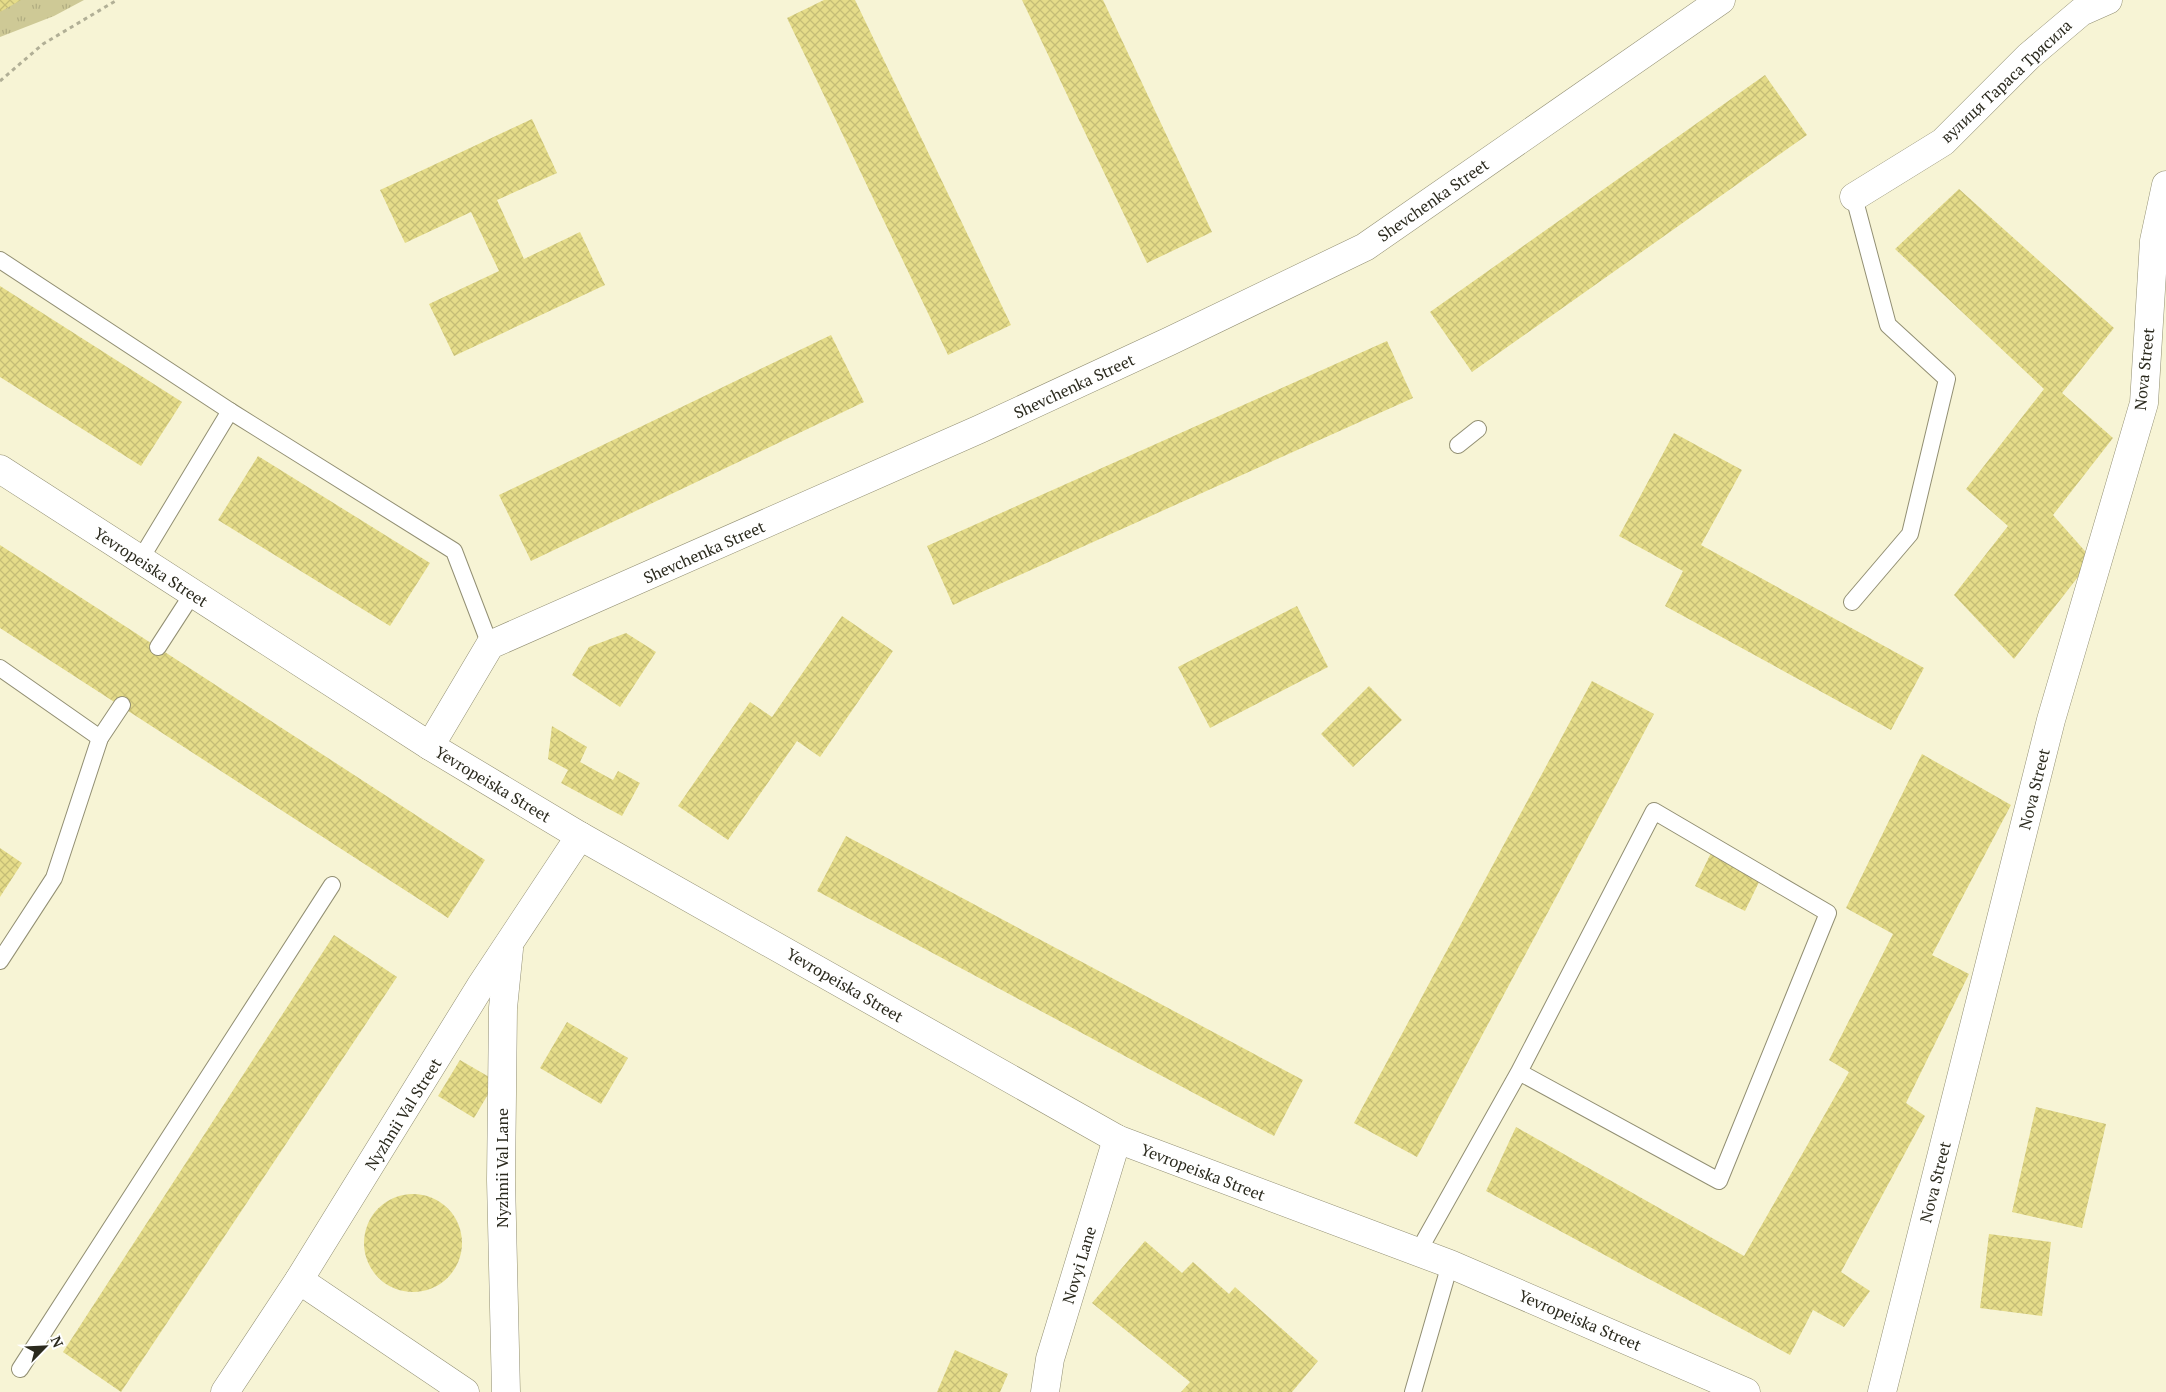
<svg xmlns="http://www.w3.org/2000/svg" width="2166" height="1392" font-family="'PT Serif',serif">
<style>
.grass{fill:url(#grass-tufts)}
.building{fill:url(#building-cross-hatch)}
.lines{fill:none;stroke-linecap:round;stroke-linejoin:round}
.lane-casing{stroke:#928f73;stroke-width:18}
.street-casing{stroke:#928f73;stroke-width:29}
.secondary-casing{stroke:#928f73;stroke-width:29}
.path{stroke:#b1af96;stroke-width:3;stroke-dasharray:4 4;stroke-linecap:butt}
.lane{stroke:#fff;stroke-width:16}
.street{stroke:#fff;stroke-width:28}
.secondary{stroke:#fff;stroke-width:28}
.labels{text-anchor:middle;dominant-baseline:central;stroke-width:4;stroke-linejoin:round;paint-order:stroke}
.street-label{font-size:16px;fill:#2b2a1e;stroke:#fff}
</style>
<defs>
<pattern id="grass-tufts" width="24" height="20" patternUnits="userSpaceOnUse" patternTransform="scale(1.25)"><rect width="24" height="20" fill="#cec996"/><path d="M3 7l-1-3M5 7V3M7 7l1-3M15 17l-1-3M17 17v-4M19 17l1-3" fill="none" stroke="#b1ad81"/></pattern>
<pattern id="building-cross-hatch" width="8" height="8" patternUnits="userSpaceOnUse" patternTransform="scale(1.25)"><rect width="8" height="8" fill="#e5dc89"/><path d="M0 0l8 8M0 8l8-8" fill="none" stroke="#c5bd76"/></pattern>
</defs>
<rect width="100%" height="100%" fill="#f7f4d5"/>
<!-- grass -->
<path class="grass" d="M0,0H84L54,16L0,37Z"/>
<!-- building -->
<g class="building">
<path d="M0,0H21L0,12Z"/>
<path d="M824,0H855L1011,325L948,355L787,18Z"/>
<path d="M1022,0H1103L1212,232L1147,263Z"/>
<path d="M1765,75L1807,135L1472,372L1430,312Z"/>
<path d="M532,119L557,173L497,200L524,259L580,232L605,285L454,356L429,304L499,271L471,212L405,243L380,190Z"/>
<path d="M1959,189L2114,328L2062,393L2113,438L2053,515L2092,559L2014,659L1954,595L2008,526L1966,489L2044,389L1895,249Z"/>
<path d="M0,286L182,402L141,466L0,377Z"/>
<path d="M831,335L864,402L531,561L499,495Z"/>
<path d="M1387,341L1413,398L953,605L927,546Z"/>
<path d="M1674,433L1742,470L1701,545L1924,668L1891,730L1665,606L1683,571L1619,536Z"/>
<path d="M258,456L430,563L390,626L218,520Z"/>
<path d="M0,545L485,860L448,918L0,628Z"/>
<path d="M1297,606L1328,667L1210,728L1178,667Z"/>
<path d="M842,616L893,651L820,757L797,741L728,840L678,806L750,702L772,717Z"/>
<path d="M626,633L656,652L620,707L572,675L589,647Z"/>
<path d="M1592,681L1654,714L1417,1157L1354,1123Z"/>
<path d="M1369,686L1402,720L1353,767L1321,734Z"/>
<path d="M552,726L587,747L580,762L613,780L618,771L640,783L622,816L561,783L568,770L548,759Z"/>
<path d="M1922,754L2011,805L1932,955L1969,974L1906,1103L1925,1116L1841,1272L1870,1291L1844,1327L1813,1310L1790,1355L1486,1191L1516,1127L1744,1256L1849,1072L1829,1060L1893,934L1846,908Z"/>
<path d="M846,836L1303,1080L1274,1136L817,891Z"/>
<path d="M0,848L22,863L0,897Z"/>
<path d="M1711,853L1761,878L1745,911L1695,886Z"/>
<path d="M334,935L397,977L121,1392L63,1352Z"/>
<path d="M567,1022L628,1058L601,1104L540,1068Z"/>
<path d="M460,1060L496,1081L474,1118L438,1096Z"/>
<path d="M2036,1107L2106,1124L2082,1228L2012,1212Z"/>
<circle cx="413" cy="1243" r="49"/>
<path d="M1989,1234L2051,1242L2042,1316L1980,1308Z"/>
<path d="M1145,1241L1182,1273L1193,1262L1229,1294L1235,1287L1318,1361L1292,1392H1181L1190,1382L1092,1303Z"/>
<path d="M955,1350L1008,1374L1000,1392H937Z"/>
</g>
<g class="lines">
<defs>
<g id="lane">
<path d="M0,260L230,411L140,560"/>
<path d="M230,411L454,551L490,645"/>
<path d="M1458,445L1478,429"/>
<path d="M1852,602L1910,534L1947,379L1888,325L1854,197"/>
<path d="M158,647L193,593"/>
<path d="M0,668L100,738"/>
<path d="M0,961L54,878L100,738L122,705"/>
<path d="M1418,1252L1519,1072L1719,1181L1828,913L1654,811L1519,1072"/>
<path d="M20,1369L332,885"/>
<path d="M1413,1392L1450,1264"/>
</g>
<g id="street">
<path d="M1854,197L1943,142L2029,56L2081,12L2108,0"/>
<path d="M430,746L580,836L1117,1139L1450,1264L1746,1392"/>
<path d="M299,1280L465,1392"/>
<path d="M225,1392L299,1280L480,987L580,836"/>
<path d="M506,1392L501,1180L503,1008L509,949"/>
<path d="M1045,1392L1050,1359L1117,1139"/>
<path d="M1882,1392L2051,720L2144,403L2154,241L2166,185"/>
</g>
<path id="secondary" d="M0,469L430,746L490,645L980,429L1170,341L1365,247L1721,0"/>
</defs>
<!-- lane casing -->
<use href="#lane" class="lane-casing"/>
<!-- street casing -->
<use href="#street" class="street-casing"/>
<!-- secondary casing -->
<use href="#secondary" class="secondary-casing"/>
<!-- path -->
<path class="path" d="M0,81L43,44L117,0"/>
<!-- lane -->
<use href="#lane" class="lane"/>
<!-- street -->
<use href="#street" class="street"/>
<!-- secondary -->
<use href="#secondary" class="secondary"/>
</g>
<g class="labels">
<!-- street labels -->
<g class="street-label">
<text transform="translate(2006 81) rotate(-43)">вулиця Тараса Трясила</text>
<text transform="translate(1433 200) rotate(-35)">Shevchenka Street</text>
<text transform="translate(2144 369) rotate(-84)">Nova Street</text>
<text transform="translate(1074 386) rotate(-25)">Shevchenka Street</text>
<text transform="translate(704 552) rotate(-24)">Shevchenka Street</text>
<text transform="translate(151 567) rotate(33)">Yevropeiska Street</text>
<text transform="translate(493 784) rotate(31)">Yevropeiska Street</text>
<text transform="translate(2034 789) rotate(-76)">Nova Street</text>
<text transform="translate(845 985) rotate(30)">Yevropeiska Street</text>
<text transform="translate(403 1114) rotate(-58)">Nyzhnii Val Street</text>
<text transform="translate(502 1168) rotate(-90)">Nyzhnii Val Lane</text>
<text transform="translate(1203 1172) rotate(21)">Yevropeiska Street</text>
<text transform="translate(1935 1182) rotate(-76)">Nova Street</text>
<text transform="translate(1079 1265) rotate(-73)">Novyi Lane</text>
<text transform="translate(1580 1320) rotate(23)">Yevropeiska Street</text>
</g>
</g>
<!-- north arrow -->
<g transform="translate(45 1347) rotate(66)" stroke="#ffffff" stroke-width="4" paint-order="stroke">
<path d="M0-4L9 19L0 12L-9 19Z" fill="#2b2a1e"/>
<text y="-8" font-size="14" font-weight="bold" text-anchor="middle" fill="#2b2a1e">N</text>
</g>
</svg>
